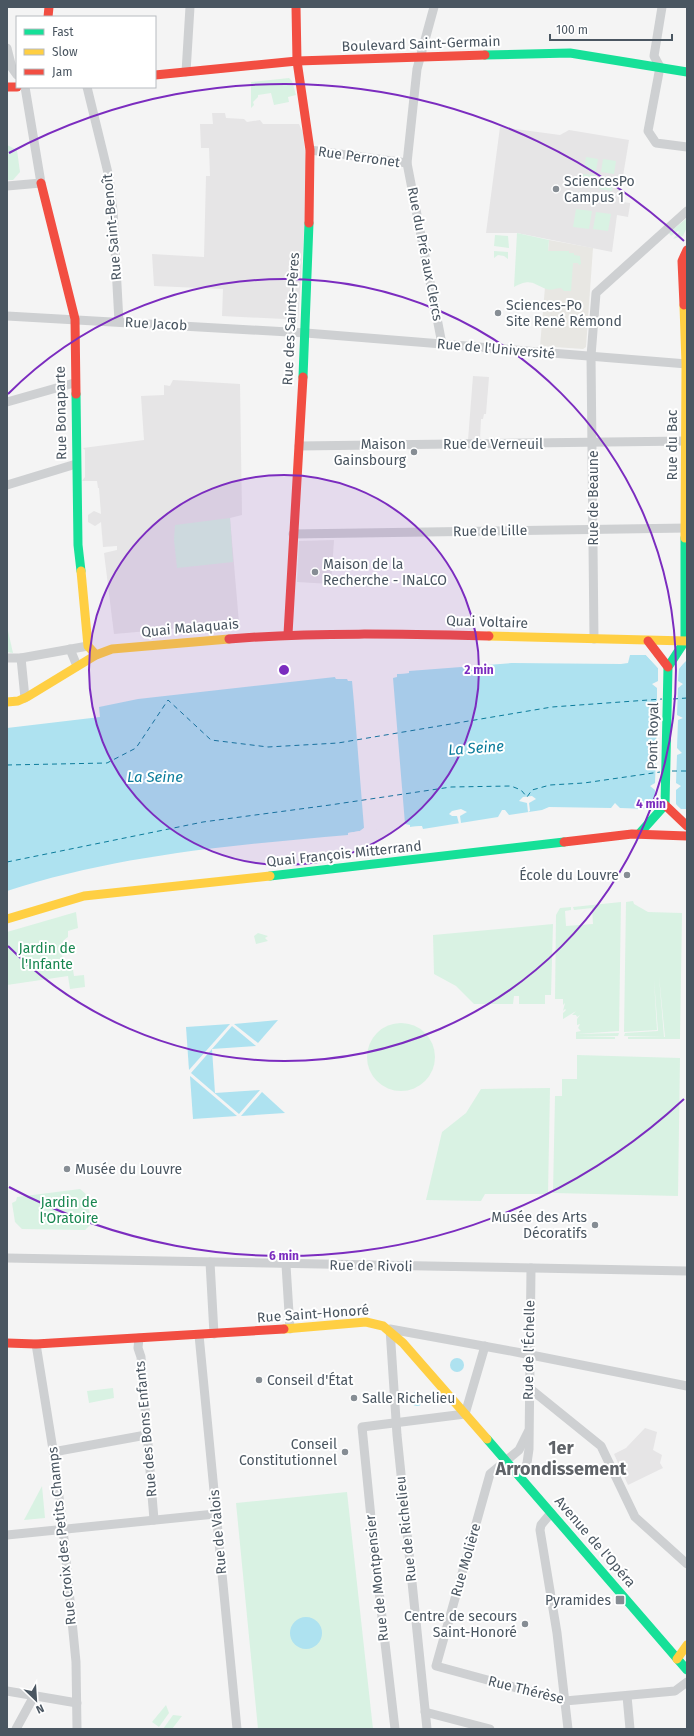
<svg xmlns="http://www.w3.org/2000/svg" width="694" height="1736" font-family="'Fira Sans',sans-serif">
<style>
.commercial{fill:#e8e7e3}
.education{fill:#e6e5e6}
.green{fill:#d9f2e3}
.water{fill:#aee2f0}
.pier{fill:#f4f4f4}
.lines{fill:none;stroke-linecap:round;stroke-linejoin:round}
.ferry{stroke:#0c7c9b;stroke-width:1;stroke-dasharray:5 4;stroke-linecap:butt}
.street{stroke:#ced0d2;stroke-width:9}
.fast{stroke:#16e098;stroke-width:9}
.slow{stroke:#ffcf43;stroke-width:9}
.jam{stroke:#f24e42;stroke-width:9}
.ring{fill:none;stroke:#7b2cbf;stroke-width:2}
.poi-dot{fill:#868d94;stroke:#fff;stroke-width:1.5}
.labels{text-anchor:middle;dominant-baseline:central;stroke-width:4;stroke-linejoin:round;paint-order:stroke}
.street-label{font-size:14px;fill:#4a5661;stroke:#fff}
.poi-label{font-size:14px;fill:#4a5661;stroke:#fff;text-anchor:start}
.park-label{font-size:14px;fill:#17864f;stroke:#fff}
.water-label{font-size:15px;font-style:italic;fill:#0c7c9b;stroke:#fff}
.district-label{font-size:18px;font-weight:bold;fill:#5f6368;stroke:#fff}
.centre{fill:#7b2cbf;stroke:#fff;stroke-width:2}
.ring-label{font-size:12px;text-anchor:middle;font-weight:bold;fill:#7b2cbf;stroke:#fff;stroke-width:4;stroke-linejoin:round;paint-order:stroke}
</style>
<rect width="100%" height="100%" fill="#f4f4f4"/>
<!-- commercial -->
<path class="commercial" d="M549,240L593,248L586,347L583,349L540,346Z"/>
<!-- education -->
<g class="education">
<path d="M212,113H225L226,118L244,119L247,122L260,120L263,124H299L303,133L306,162L305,216L298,323L284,319L222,316L223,289L154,286L152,254L204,257L206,176H210L209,148H201L200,124H213Z"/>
<path d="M500,127L560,135L569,130L629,140L620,194L624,195L623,202L630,203V205L628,217L617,215L612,252L517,233H486Z"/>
<path d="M473,376L489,377L486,414H484L483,419H481L480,440H468Z"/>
<path d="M173,380L240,384L242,515L230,518L239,623L114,634L104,553L117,550V546L103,547L101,522L95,526L88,522V515L94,511L101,514L99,488H98L97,481H82L85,477V450L83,448L144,440L141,396L164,395V385L170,386Z"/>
<path d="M334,540L331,584L297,582L299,541Z"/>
<path d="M645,1428L657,1432L653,1450L662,1455L660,1463L663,1468L628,1485L614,1454L626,1448Z"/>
</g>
<!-- green -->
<g class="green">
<path d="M289,78L292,81L296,95L288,97L289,102L274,105L271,93L258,95V97L253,102L254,105L251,108V82Z"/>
<path d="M7,145L17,150L20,172L13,180H7Z"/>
<path d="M586,157L598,159L596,171L584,169Z"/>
<path d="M603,159L616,161L614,174L601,172Z"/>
<path d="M583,174L596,175L594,188L582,186Z"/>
<path d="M601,176L613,178L612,191L599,189Z"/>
<path d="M576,209L592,211L589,229L573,227Z"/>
<path d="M596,212L611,214L608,231L593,229Z"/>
<path d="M687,218V227L683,236L673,239L679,232L678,231L671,236L669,233Z"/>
<path d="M517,233L549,240L548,251H569V253H574V255L580,256L581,264L579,265L578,263H573L571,291H564L561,288C556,288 552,291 546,289C533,284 531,278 514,287Z"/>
<path d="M495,235L508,236L509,248L494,246Z"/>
<path d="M494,251L508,252V259L504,256L498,255L494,258Z"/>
<path d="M230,518L233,562L177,568L174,540L175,525Z"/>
<path d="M7,631H8L13,653L7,652Z"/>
<path d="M633,901L634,904L648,912L682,913L680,1039H628V1037H665L659,976L664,1037L624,1036L625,1033L658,1031L654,980L657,1030L624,1032L626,902Z"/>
<path d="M621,902L619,1031L577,1034L619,1033L618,1036H576V1032L581,1031L578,1028L580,1024L577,1025V1019L580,1015L577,1017L576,1015H572L576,1011L563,1019V1013L566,1010L565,1009L563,1011L565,1003L563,1005V999H555L556,915L560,908L571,907V910L565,911L566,926L593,924L592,908L574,910L573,907Z"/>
<path d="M76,912L78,928L68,931V937C57,944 62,955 65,964L73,970L74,976L84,975L85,987L70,989L68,976L7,985V932Z"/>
<path d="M553,924L551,995H545V1004H519V996H514L513,1004H474L456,986L434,974L433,935Z"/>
<path d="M258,933L268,936L265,938L268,941L256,944L254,936Z"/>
<circle cx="401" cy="1057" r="34"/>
<path d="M576,1036L615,1037V1039H576Z"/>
<path d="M577,1055L680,1058L678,1196L553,1193L555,1096H562V1079H577Z"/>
<path d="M550,1088L548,1194H485L481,1201L426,1200L442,1132L466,1113L481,1089Z"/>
<path d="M80,1189L87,1195L91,1224L85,1230L22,1229L15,1222L12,1203L16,1201L17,1197Z"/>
<path d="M113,1388L114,1398L89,1403L87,1391Z"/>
<path d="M42,1486L45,1518L24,1520Z"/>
<path d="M347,1492L373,1729H258L236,1503Z"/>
<path d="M166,1705L169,1713L159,1727L152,1722Z"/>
<path d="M173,1715L182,1716L172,1729H163Z"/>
</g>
<!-- water -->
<g class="water">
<path d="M630,655H646L658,668H679L687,660V809H681L675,804L655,803L649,809L620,808L615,803L611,808L549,807L542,810L509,815L505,810H502L498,817L423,829L422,826L410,827V825L364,828L360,831L348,833V835C234,845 117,855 7,891V728L100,717L99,707L138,699L335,677L336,679H348V681L397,676V674L409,673V671L512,663L621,664L628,663Z"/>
<path d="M278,1020L258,1043L234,1024Z"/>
<path d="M230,1024L189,1070L186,1027Z"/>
<path d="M232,1026L256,1046L212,1049L215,1093L260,1090L239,1114L191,1073Z"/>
<path d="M190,1076L237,1116L193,1119Z"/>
<path d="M262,1092L285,1113L241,1116Z"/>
<circle cx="457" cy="1365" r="7"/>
<circle cx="417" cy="1399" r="7"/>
<circle cx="306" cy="1633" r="16"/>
</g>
<!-- pier -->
<g class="pier">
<path d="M646,655H649L659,666H678L687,658L679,669L678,681L683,684L678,688L677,715L683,718L678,720L677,748L682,753L677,755L676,783L681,786L676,790V804L682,811L675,806L656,805L650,810L647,811L655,803V790L650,786L655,783L656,756L650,753L656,749L657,721L651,718L657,715V688L652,684L658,681V668Z"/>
<path d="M409,669V673L397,674V677L393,678L405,824L410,825V827L422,826V831L421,828L410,829L405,827L364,830L361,833L350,834L349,837L348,833L360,831L364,828L354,703L352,681H348L347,679H336L335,675L337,677H348L352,679L395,675L396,673L407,671Z"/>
<path d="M532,796L536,799L529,803L530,811L528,812L527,803L519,801L523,797Z"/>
<path d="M461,809L467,812L460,816L461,823L459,824L457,816H452L449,814L452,811Z"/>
</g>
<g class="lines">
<!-- ferry -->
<g class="ferry">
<path d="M673,699L687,698"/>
<path d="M7,765L107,763L136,748L168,700L211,740L268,747L338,743L552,707L662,699"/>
<path d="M672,771H687"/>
<path d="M7,862L203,822L330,805L451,787L511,786L521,790L527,797L532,790L550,785L584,783L660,772"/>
</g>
<!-- street -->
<g class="street">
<path d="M434,7L417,69L407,163L442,344"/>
<path d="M662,7L654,56L660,67L648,131L656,143L687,147"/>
<path d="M7,48L12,68L17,75"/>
<path d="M186,72L190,7"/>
<path d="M87,87L109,177L113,211L119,322"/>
<path d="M310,150L407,163"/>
<path d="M7,186L41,183L25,87"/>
<path d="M7,316L306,333L687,364"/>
<path d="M7,402L74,383"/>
<path d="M299,446L687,441"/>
<path d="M7,485L76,464"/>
<path d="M293,534L687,528"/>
<path d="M594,639L591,356L596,293L687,211"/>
<path d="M70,649L77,666"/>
<path d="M7,658H21L88,646"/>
<path d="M21,658L25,698"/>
<path d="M7,1258L687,1271"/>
<path d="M210,1262L214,1334"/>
<path d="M286,1265L290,1329"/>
<path d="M199,1335L237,1729"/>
<path d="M139,1338L138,1348L141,1357L154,1520"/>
<path d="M36,1344L54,1456L63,1529L76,1662L77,1729"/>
<path d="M528,1387L601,1446L635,1517L687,1564"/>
<path d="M528,1432L519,1450L490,1474L436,1666L565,1701L675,1691L687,1682"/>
<path d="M53,1452L146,1435"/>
<path d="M521,1478L527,1463L529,1449L531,1268"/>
<path d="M551,1513L541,1525L540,1530L557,1633L568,1729"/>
<path d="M7,1535L215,1514"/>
<path d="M7,1691L77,1703"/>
<path d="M627,1696L630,1729"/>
<path d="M425,1712L490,1729"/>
<path d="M16,1729L34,1696"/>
<path d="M395,1729L374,1548L362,1427L465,1414L485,1346"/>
<path d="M427,1729L397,1435L390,1329L516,1352L687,1386"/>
</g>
<!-- fast -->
<g class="fast">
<path d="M485,55L570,53L687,72"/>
<path d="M303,377L309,223"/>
<path d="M76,394L78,545L81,571"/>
<path d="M639,834L665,805L668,667L685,641V538"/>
<path d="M270,876L564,842"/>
<path d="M487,1439L687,1670"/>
</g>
<!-- slow -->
<g class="slow">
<path d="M684,305L686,364L685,538"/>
<path d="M81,571L88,646L96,655"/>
<path d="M489,636L687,641"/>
<path d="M7,702L18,701L27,697L96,655L112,649L229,639"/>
<path d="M7,919L84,896L270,876"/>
<path d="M284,1329L366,1322L383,1326L403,1343L487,1439"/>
<path d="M677,1659L687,1645"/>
</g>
<!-- jam -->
<g class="jam">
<path d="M296,7L297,61L310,150L309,223"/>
<path d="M48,17L49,7"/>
<path d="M155,75L297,61L485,55"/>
<path d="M7,87H17"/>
<path d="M41,183L75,319L76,394"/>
<path d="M684,305L682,261L687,250"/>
<path d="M288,634L303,377"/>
<path d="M229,639C316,632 402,634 489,636"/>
<path d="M648,641L668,667"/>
<path d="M665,805L687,826"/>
<path d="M564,842L632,834L687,836"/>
<path d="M7,1343L36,1344L284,1329"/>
</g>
</g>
<!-- distance rings -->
<circle cx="284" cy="670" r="195" fill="#7b2cbf" fill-opacity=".12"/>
<g class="ring">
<circle cx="284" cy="670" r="195"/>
<path d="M8 394A391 391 0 1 1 8 946"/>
<path d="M684 1099A586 586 0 0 1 9 1187M9 153A586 586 0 0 1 684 241"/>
</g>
<!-- markers -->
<g class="poi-dot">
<circle cx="556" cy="189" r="4"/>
<circle cx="498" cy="313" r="4"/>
<circle cx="414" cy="452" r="4"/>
<circle cx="315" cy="572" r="4"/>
<circle cx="627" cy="875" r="4"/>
<circle cx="67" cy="1169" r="4"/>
<circle cx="595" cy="1225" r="4"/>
<circle cx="259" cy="1380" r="4"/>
<circle cx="354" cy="1398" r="4"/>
<circle cx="345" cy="1452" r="4"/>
<rect x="615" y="1595" width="10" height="10" rx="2"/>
<circle cx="525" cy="1624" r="4"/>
</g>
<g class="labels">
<!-- street labels -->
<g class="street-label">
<text transform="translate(421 44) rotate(-2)">Boulevard Saint-Germain</text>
<text transform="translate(359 157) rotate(8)">Rue Perronet</text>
<text transform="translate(112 227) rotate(-95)">Rue Saint-Benoît</text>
<text transform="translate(425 254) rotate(79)">Rue du Pré aux Clercs</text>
<text transform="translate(291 319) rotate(-87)">Rue des Saints-Pères</text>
<text transform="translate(156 324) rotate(3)">Rue Jacob</text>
<text transform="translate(496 349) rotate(5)">Rue de l'Université</text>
<text transform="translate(61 413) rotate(-91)">Rue Bonaparte</text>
<text x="493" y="444">Rue de Verneuil</text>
<text transform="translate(672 445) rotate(-90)">Rue du Bac</text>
<text transform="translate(593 498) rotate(-90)">Rue de Beaune</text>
<text transform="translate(490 531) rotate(-1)">Rue de Lille</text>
<text transform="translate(487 622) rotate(2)">Quai Voltaire</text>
<text transform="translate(190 628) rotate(-5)">Quai Malaquais</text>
<text transform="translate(653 736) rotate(-89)">Pont Royal</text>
<text transform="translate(344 854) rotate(-6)">Quai François Mitterrand</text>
<text transform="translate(371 1266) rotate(1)">Rue de Rivoli</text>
<text transform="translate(313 1314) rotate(-4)">Rue Saint-Honoré</text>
<text transform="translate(529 1350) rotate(-89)">Rue de l'Échelle</text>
<text transform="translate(146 1429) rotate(-95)">Rue des Bons Enfants</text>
<text transform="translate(406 1529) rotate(-96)">Rue de Richelieu</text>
<text transform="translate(218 1532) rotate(-95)">Rue de Valois</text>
<text transform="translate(62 1536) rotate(-96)">Rue Croix des Petits Champs</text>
<text transform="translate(595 1542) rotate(49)">Avenue de l'Opéra</text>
<text transform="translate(466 1560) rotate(-74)">Rue Molière</text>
<text transform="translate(377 1578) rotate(-96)">Rue de Montpensier</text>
<text transform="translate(526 1690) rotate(14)">Rue Thérèse</text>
</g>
<!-- poi labels -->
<g class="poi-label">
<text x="564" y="181">SciencesPo<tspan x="564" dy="16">Campus 1</tspan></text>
<text x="506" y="305">Sciences-Po<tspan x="506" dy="16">Site René Rémond</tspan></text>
<text x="406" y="444" text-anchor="end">Maison<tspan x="406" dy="16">Gainsbourg</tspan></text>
<text x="323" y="564">Maison de la<tspan x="323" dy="16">Recherche - INaLCO</tspan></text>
<text x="619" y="875" text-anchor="end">École du Louvre</text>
<text x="75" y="1169">Musée du Louvre</text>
<text x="587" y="1217" text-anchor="end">Musée des Arts<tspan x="587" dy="16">Décoratifs</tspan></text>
<text x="267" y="1380">Conseil d'État</text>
<text x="362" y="1398">Salle Richelieu</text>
<text x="337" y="1444" text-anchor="end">Conseil<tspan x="337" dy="16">Constitutionnel</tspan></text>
<text x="611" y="1600" text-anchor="end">Pyramides</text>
<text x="517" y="1616" text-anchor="end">Centre de secours<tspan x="517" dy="16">Saint-Honoré</tspan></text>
</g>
<!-- park labels -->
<g class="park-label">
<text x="47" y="948">Jardin de<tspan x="47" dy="16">l'Infante</tspan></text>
<text x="69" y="1202">Jardin de<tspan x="69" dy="16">l'Oratoire</tspan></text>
</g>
<!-- water labels -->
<g class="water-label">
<text transform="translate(476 748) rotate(-4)">La Seine</text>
<text x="155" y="777">La Seine</text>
</g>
<!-- district labels -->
<g class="district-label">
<text x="561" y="1448">1er<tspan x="561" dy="21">Arrondissement</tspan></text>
</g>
</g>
<circle cx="284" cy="670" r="6" class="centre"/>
<g class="ring-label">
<text x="479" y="674">2 min</text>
<text x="651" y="808">4 min</text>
<text x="284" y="1260">6 min</text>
</g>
<!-- border -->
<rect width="694" height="1736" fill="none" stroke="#4a5661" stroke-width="16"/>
<!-- legend -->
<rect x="16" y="16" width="140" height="72" fill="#ffffff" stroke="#b7bbc0"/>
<rect x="24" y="29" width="20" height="6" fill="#16e098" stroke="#b7bbc0"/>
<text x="52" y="36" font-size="12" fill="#4a5661">Fast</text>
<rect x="24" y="49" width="20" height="6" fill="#ffcf43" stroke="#b7bbc0"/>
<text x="52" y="56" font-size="12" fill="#4a5661">Slow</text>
<rect x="24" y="69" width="20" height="6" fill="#f24e42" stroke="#b7bbc0"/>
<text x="52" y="76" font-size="12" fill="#4a5661">Jam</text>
<!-- north arrow -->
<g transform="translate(36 1700) rotate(155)" stroke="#ffffff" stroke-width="3" paint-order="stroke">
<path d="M0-3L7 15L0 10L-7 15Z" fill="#4a5661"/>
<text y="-6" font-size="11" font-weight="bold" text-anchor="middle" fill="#4a5661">N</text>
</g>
<!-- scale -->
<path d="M550 34v6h122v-6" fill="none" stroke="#4a5661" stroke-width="2"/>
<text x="556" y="34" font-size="12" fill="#4a5661" stroke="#ffffff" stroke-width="3" paint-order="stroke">100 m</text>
</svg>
